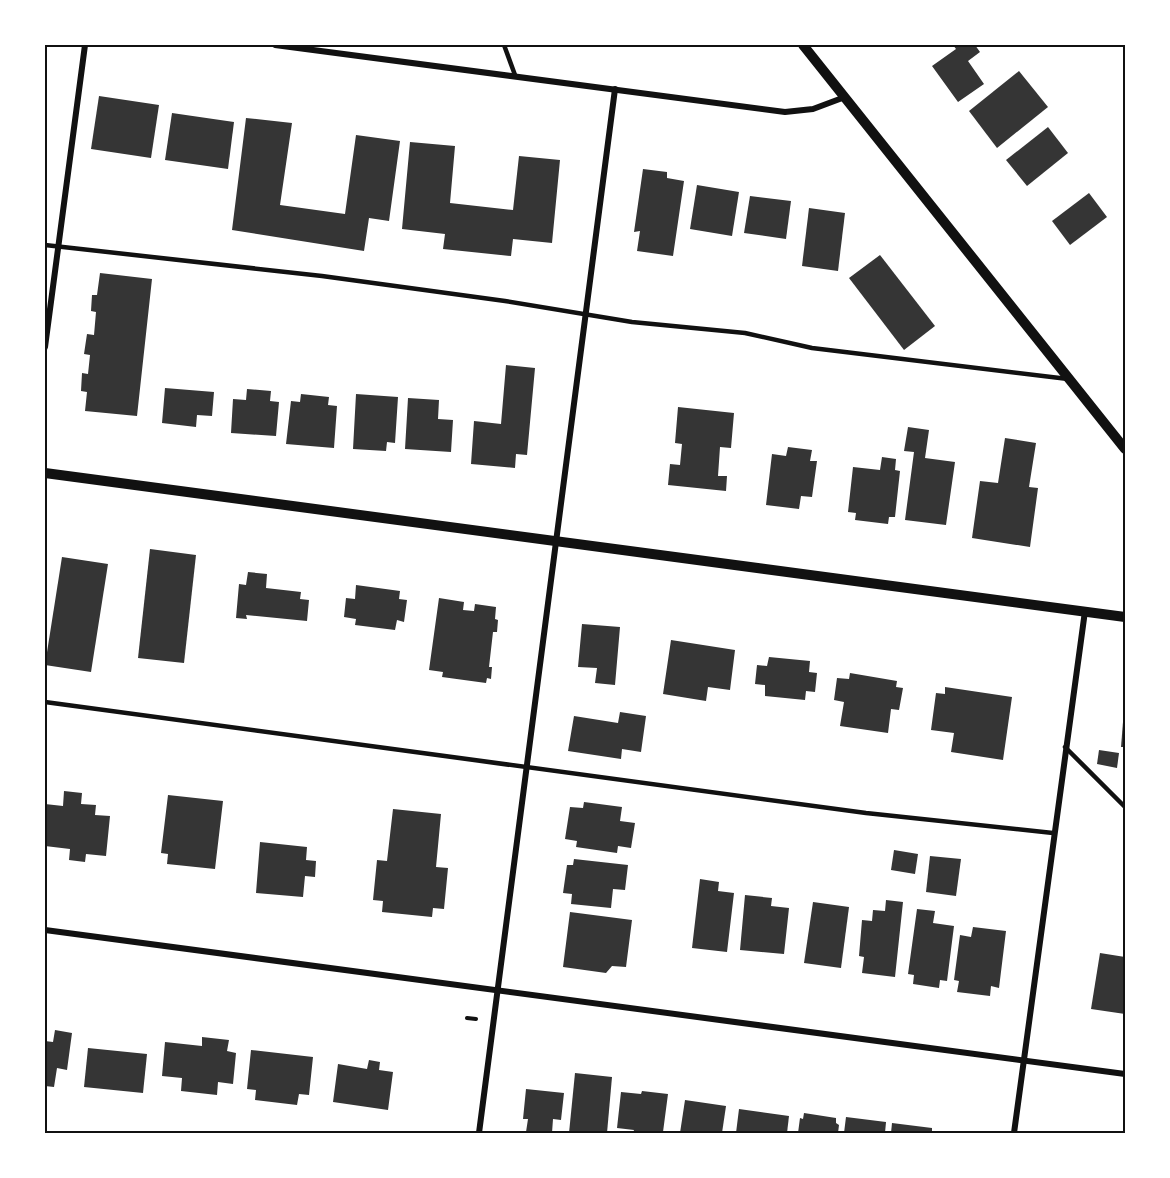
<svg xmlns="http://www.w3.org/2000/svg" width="1170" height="1178" font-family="Spectral,serif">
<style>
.building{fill:#353535}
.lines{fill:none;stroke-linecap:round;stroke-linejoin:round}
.path{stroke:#111;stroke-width:4}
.service{stroke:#111;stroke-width:4.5}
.minor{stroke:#111;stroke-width:6}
.tertiary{stroke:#111;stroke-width:10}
.neatline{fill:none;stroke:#111;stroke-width:2}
</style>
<rect width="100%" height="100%" fill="#fff"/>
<!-- building -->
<g class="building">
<path d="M953,45H975L980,52L968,61L984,84L958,102L932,66L956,49Z"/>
<path d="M1019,71L1048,107L997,148L969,111Z"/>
<path d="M99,96L159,105L151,158L91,149Z"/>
<path d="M172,113L234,122L228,169L165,160Z"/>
<path d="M246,118L292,123L280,205L345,214L356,135L400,141L389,221L369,218L364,251L232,230Z"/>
<path d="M1048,127L1068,153L1027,186L1006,160Z"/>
<path d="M410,142L455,146L450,203L513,210L519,156L560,160L552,243L513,239L511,256L443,249L445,234L402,229Z"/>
<path d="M643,169L667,172V178L684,181L673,256L637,251L640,231L634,232Z"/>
<path d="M697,185L739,192L732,236L690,229Z"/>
<path d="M1089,193L1107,217L1070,245L1052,221Z"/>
<path d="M750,196L791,201L786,239L744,233Z"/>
<path d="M809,208L845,213L838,271L802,266Z"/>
<path d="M880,255L935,326L904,350L849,278Z"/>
<path d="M100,273L152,279L137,416L85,411L87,392L81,391L82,373L88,374L90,355L84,354L87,334L94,335L96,312L91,311L92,295H97Z"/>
<path d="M506,365L535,368L527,455L516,454L515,468L471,464L474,421L501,424Z"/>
<path d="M165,388L214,392L212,416L197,415L196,427L162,423Z"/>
<path d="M247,389L271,391L270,401L279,402L276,436L231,433L233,399L246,400Z"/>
<path d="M301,394L329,397L328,405L337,406L334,448L286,444L291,401L300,402Z"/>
<path d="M356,394L398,397L395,443L387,442L386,451L353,449Z"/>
<path d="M408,398L439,400L438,419L453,420L451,452L405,449Z"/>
<path d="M678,407L734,413L731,448L720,447L718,476H727L726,491L668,485L670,464L680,465L682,444L675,443Z"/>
<path d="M908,427L929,430L925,458L955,462L946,525L905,520L914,452L904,451Z"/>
<path d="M1005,438L1036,443L1029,487L1038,488L1030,547L972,538L980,481L998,483Z"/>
<path d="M788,447L812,450L810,461H817L812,497L801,496L799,509L766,505L772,454L786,456Z"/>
<path d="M882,457L896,459L895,470L900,471L895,517H889L888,524L855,520L856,513L848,512L853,467L880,470Z"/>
<path d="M150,549L196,555L184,663L138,658Z"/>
<path d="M62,557L108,564L91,672L45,665Z"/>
<path d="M248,572L267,574L266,588L301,592L300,599L309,600L307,621L246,615L247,619L236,618L239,584L246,585Z"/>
<path d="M356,585L400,591L399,599L407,600L404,622L397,620L395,630L355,625L356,619L344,617L346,598L355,599Z"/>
<path d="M439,598L464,602L463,610L474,611L475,604L496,607L495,619L498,620L497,632H493L489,667H492L491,679L487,678L486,683L442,677L443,672L429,670Z"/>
<path d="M582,624L620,627L615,685L595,683L597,668L578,667Z"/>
<path d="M671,640L735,650L730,690L708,687L706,701L663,694Z"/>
<path d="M769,657L810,661L809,672L817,673L815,692L806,691L805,700L765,696V685L755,684L757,665L767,666Z"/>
<path d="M850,673L897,681L896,687L903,688L899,710L891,709L888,733L840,726L844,702L834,700L837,678L849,679Z"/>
<path d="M945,687L1012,697L1003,760L951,752L954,733L931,730L936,693L945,694Z"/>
<path d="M620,712L646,716L641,752L622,749L621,759L568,751L574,716L618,723Z"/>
<path d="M1123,722H1125V747H1121Z"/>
<path d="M1099,750L1119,753L1117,768L1097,764Z"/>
<path d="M64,791L82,793L81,804L96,805L95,815L110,816L106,856L86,854L85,862L69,860L70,849L45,846V804L63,806Z"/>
<path d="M168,795L223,801L215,869L167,864L168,854L161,853Z"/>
<path d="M584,802L622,807L620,821L635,823L631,848L618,846L617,853L576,847L577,841L565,839L570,807L583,808Z"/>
<path d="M393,809L441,814L436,867L448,868L444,909L433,908L432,917L382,912L383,901L373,900L377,860L387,861Z"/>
<path d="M260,842L307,847L306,860L316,861L315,877L305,876L303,897L256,893Z"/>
<path d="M894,850L918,854L915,874L891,870Z"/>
<path d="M930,856L961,859L956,896L926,892Z"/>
<path d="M574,859L628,865L625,890L613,889L611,908L571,904L572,894L563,893L567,865H573Z"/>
<path d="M700,879L719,882L718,891L734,893L727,952L692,948Z"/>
<path d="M745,895L772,898L771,906L789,908L784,954L740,950Z"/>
<path d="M886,900L903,902L895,977L862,973L864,957L859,956L862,920L872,921L873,910L885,911Z"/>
<path d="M813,902L849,907L841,968L804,963Z"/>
<path d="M917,909L935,911L933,923L954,926L947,981L940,980L939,988L913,984L914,975L908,974Z"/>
<path d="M570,912L632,920L626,967L612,966L606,973L563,967Z"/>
<path d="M973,927L1006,931L999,988L991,986L990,996L957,992L959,981L954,980L960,935L971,937Z"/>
<path d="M1100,953L1125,957V1014L1091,1009Z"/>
<path d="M55,1030L72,1033L67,1070L57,1068L54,1087L45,1086V1041L53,1042Z"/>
<path d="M202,1037L229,1040L227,1051L236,1053L233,1084L218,1082L217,1095L181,1091L182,1078L162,1076L165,1042L202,1046Z"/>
<path d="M88,1048L147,1054L143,1093L84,1087Z"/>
<path d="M251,1050L313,1057L309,1095L299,1094L297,1105L255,1100L256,1090L247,1089Z"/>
<path d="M369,1060L380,1062L379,1070L393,1072L388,1110L333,1102L338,1064L367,1069Z"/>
<path d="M575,1073L612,1077L607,1133H569Z"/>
<path d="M526,1089L564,1093L561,1120L553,1119L552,1133L526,1132L528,1119H523Z"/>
<path d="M642,1091L668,1094L663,1132L633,1133L634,1130L617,1128L621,1092L641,1094Z"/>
<path d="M685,1100L726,1106L722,1133H680Z"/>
<path d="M739,1109L789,1116L787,1133H736Z"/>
<path d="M804,1113L836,1118V1123L839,1125L838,1133H798L800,1118L803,1119Z"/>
<path d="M846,1117L886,1122L885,1133H844Z"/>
<path d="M892,1123L932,1128V1133H891Z"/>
</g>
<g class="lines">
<!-- path -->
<path class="path" d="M467,1018L476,1019"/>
<!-- service -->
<g class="service">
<path d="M504,45L515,75"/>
<path d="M45,245L322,276L505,301L632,322L745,333L812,348L1068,379"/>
<path d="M45,702L866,813L1053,833"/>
<path d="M1065,747L1125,807"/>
</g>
<!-- minor -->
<g class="minor">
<path d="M275,45L785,112L813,109L845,97"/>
<path d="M45,347L85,45"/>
<path d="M45,930L1125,1074"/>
<path d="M479,1133L615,89"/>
<path d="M1014,1133L1085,611"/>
</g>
<!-- tertiary -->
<g class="tertiary">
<path d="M803,45L1125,449"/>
<path d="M45,473L1125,617"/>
</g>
</g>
<!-- border -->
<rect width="1170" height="1178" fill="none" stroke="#ffffff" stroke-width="93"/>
<rect x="46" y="46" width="1078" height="1086" class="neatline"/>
</svg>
